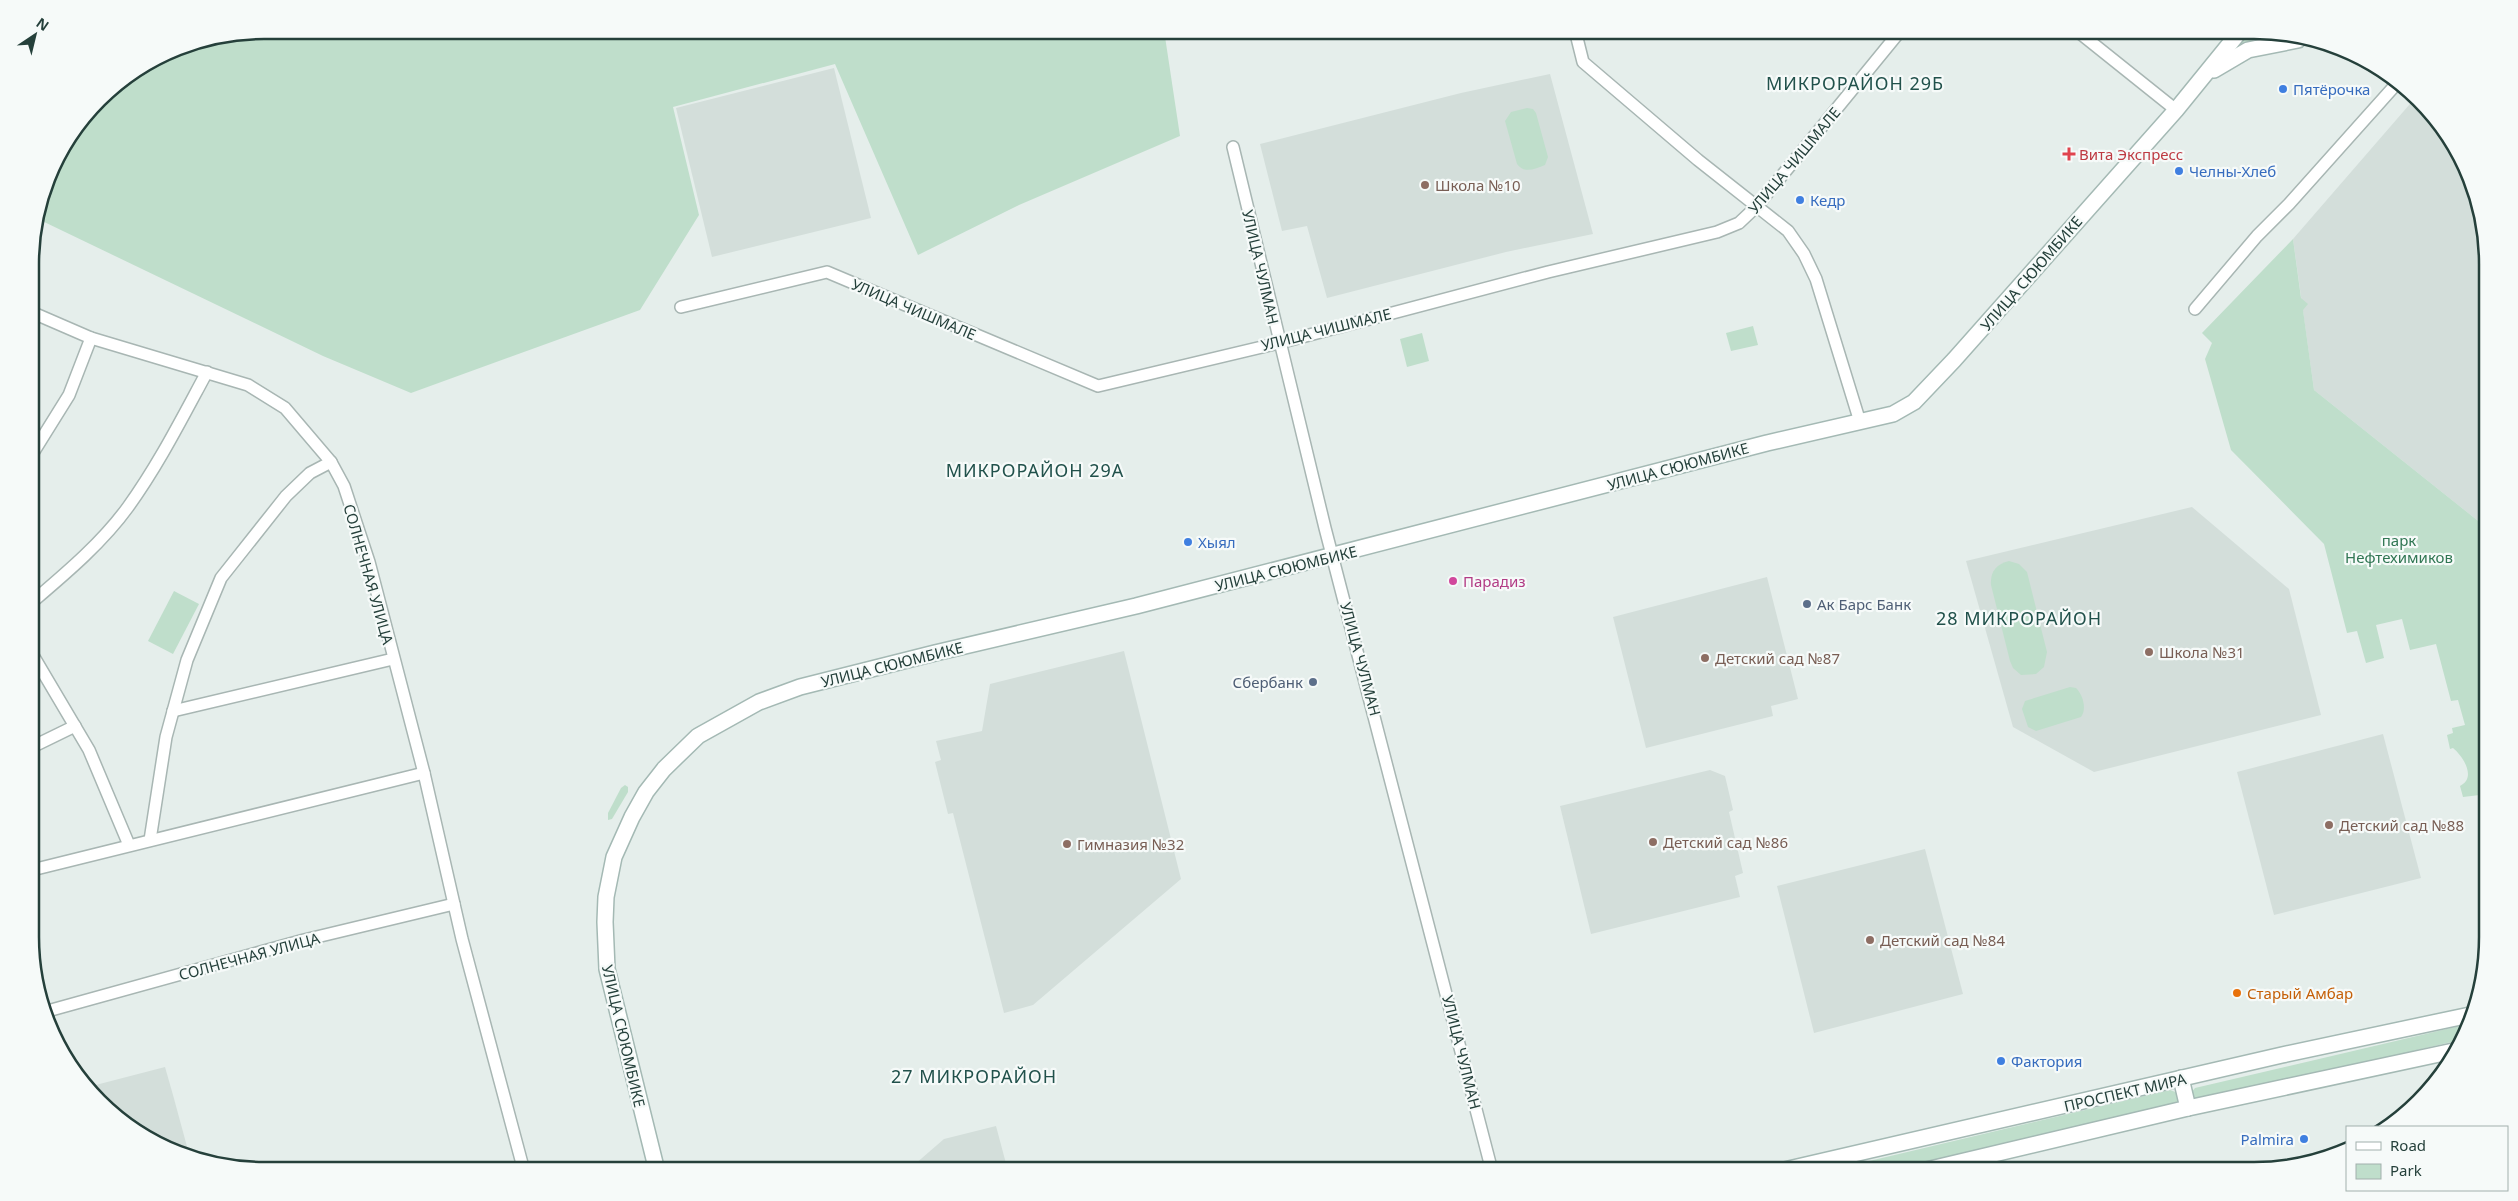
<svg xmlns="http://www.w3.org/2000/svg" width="2518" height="1201" font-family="'Noto Sans',sans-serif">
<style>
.built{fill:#d3deda}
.green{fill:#bfdecb}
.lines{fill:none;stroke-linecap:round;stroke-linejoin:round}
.street-casing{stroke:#a8b6b3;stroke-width:14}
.secondary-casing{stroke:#a4b9b4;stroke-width:18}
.street{stroke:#fff;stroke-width:11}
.secondary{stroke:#fff;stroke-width:15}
.shop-dot{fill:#3f7fe0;stroke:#f6faf9;stroke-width:2}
.health-dot{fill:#e0444e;stroke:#f6faf9;stroke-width:2}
.education-dot{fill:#8d6e63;stroke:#f6faf9;stroke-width:2}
.hotel-dot{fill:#d1479c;stroke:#f6faf9;stroke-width:2}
.service-dot{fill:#5c6f8a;stroke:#f6faf9;stroke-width:2}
.food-dot{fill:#e8710a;stroke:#f6faf9;stroke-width:2}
.labels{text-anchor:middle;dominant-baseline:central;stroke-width:4.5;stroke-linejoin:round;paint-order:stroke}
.shop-label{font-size:15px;fill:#366cbe;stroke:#f6faf9;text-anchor:start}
.health-label{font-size:15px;fill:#be3a42;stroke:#f6faf9;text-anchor:start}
.street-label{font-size:15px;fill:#25403b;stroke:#f6faf9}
.education-label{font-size:15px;fill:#785e54;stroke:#f6faf9;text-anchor:start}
.park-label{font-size:15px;fill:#307653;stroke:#f6faf9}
.hotel-label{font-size:15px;fill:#b23c85;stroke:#f6faf9;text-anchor:start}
.service-label{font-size:15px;fill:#4e5e75;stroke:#f6faf9;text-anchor:start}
.food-label{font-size:15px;fill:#c56008;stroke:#f6faf9;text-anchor:start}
.quarter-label{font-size:18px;letter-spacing:1px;fill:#21514b;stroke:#f6faf9}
.rim{fill:none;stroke:#25403b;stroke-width:2.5}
</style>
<rect width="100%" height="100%" fill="#e5eeeb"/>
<!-- built -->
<g class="built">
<path d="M834,68L871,218L712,257L676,108Z"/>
<path d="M1550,74L1593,234L1506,252L1327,298L1307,226L1282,231L1260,144L1461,93Z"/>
<path d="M2416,97L2448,134L2486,233L2487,528L2314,390L2293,239Z"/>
<path d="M2192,507L2289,589L2321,715L2094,772L2013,727L1966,561Z"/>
<path d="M1767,577L1798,699L1771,706L1773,716L1646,748L1613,617Z"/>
<path d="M1124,651L1181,879L1033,1005L1004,1013L953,813L948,814L935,762L941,760L936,741L982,731L990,684Z"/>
<path d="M2383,734L2421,878L2274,915L2237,772Z"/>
<path d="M1710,770L1725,776L1733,810L1729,812L1743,873L1735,876L1740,897L1591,934L1560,806Z"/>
<path d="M1925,849L1963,994L1814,1033L1777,886Z"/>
<path d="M165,1067L173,1095L189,1154L160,1147L88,1087Z"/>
<path d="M996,1126L1008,1171H907L944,1139Z"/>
</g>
<!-- green -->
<g class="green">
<path d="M263,30H1164L1180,136L1019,205L918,255L835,64L673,107L699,215L640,310L411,393L323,356L38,219L54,160L109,88L174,48Z"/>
<path d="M2248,30L2283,38L2259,39L2237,47Z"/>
<path d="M1527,108L1533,109L1536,113L1548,157L1545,165C1535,169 1524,174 1517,164L1505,121L1511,112Z"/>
<path d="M2293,239L2301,298L2308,304L2303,310L2314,390L2487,528L2488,794L2463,797L2460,786C2477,778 2463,756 2453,748L2450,749L2447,735L2453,733L2452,728L2465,725L2458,700L2451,701L2436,644L2410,650L2402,619L2376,625L2384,658L2366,663L2357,631L2347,633L2324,544L2231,450L2205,359L2212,343L2202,333Z"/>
<path d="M1753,326L1758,345L1731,351L1726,333Z"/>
<path d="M1422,333L1429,361L1407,367L1400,339Z"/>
<path d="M2009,561L2019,564L2027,572L2047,652L2044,667L2036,674L2021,675L2013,668L2010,661L1991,585C1990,572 1996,564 2009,561Z"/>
<path d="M174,591L199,604L173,654L148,641Z"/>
<path d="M2070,687L2076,688C2083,695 2087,709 2081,717L2036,731L2028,727L2022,709L2025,701Z"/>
<path d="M625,785L628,787V792L612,819L608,820V813L621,788Z"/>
<path d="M2468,1024L2464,1039L2200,1101L2192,1098L2191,1093L2195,1088Z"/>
<path d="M2170,1090L2178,1093V1101L2173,1104L1891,1171H1827Z"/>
</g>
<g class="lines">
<defs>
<g id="street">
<path d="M1575,30L1583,62L1698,160L1788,231L1804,254L1816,279L1860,422"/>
<path d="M2076,30L2176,110"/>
<path d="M1233,147L1325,528L1492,1171"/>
<path d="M681,307L827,272L1098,386L1279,343L1548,272L1717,232L1739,223L1757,206L1901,30"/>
<path d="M2195,309L2257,236L2289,204L2399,81"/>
<path d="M31,312L91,338L248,385L285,408L331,462L344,486L369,562L424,773L462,939L524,1171"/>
<path d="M31,456L69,395L91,338"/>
<path d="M31,603C65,574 102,543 128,507C159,464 182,418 207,372"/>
<path d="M31,652L89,750L129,845"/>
<path d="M173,711L393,659"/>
<path d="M32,747L75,726"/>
<path d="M150,840L166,737L187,660L221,578L286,496L310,473L331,462"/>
<path d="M32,870L424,773"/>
<path d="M44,1012L304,940L454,904"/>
</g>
<g id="secondary">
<path d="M2214,70L2248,50L2298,40"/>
<path d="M2181,1078L2188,1108"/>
<path d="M657,1171L607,969L605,922L606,897L614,857L632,817L646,792L664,769L698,736L759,702L800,687L935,653L1136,606L1767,443L1893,414L1914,402L1954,360L2176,110L2241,30"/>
<path d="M1780,1171L2282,1055L2470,1015"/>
<path d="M1922,1171L2188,1108L2458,1050"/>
</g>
</defs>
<!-- street casing -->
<use href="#street" class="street-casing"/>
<!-- secondary casing -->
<use href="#secondary" class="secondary-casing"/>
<!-- street -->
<use href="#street" class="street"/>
<!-- secondary -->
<use href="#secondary" class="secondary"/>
</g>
<!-- markers -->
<g class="shop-dot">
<circle cx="2283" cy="89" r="5"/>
<circle cx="2179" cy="171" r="5"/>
<circle cx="1800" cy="200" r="5"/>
<circle cx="1188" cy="542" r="5"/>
<circle cx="2001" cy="1061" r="5"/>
<circle cx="2304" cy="1139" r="5"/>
</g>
<path class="health-dot" d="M2066.5 146.5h5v5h5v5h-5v5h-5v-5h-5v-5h5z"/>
<g class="education-dot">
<circle cx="1425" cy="185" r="5"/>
<circle cx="2149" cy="652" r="5"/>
<circle cx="1705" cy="658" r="5"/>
<circle cx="2329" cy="825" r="5"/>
<circle cx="1653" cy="842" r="5"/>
<circle cx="1067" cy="844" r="5"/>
<circle cx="1870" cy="940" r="5"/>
</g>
<circle class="hotel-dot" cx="1453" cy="581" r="5"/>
<g class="service-dot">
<circle cx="1807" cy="604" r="5"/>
<circle cx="1313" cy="682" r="5"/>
</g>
<circle class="food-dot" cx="2237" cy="993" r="5"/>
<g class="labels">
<!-- shop labels -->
<g class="shop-label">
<text x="2293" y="89">Пятёрочка</text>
<text x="2189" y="171">Челны-Хлеб</text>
<text x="1810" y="200">Кедр</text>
<text x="1198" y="542">Хыял</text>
<text x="2011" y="1061">Фактория</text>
<text x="2294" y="1139" text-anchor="end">Palmira</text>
</g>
<!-- health labels -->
<g class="health-label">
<text x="2079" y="154">Вита Экспресс</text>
</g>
<!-- street labels -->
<g class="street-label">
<text transform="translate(1794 160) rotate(-50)">УЛИЦА ЧИШМАЛЕ</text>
<text transform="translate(1261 267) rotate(77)">УЛИЦА ЧУЛМАН</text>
<text transform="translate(2031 273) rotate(-49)">УЛИЦА СЮЮМБИКЕ</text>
<text transform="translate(914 309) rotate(23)">УЛИЦА ЧИШМАЛЕ</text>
<text transform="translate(1326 329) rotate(-14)">УЛИЦА ЧИШМАЛЕ</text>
<text transform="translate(1678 466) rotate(-15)">УЛИЦА СЮЮМБИКЕ</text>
<text transform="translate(1286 568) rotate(-14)">УЛИЦА СЮЮМБИКЕ</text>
<text transform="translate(369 574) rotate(74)">СОЛНЕЧНАЯ УЛИЦА</text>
<text transform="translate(1361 659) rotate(75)">УЛИЦА ЧУЛМАН</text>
<text transform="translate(892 664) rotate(-14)">УЛИЦА СЮЮМБИКЕ</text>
<text transform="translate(249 956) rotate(-15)">СОЛНЕЧНАЯ УЛИЦА</text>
<text transform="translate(624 1036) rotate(77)">УЛИЦА СЮЮМБИКЕ</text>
<text transform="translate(1462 1052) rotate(76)">УЛИЦА ЧУЛМАН</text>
<text transform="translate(2125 1092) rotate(-13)">ПРОСПЕКТ МИРА</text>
</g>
<!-- education labels -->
<g class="education-label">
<text x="1435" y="185">Школа №10</text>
<text x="2159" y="652">Школа №31</text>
<text x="1715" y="658">Детский сад №87</text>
<text x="2339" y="825">Детский сад №88</text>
<text x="1663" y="842">Детский сад №86</text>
<text x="1077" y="844">Гимназия №32</text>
<text x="1880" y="940">Детский сад №84</text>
</g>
<!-- park labels -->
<g class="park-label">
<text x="2399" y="540">парк<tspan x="2399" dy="17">Нефтехимиков</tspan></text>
</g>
<!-- hotel labels -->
<g class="hotel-label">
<text x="1463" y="581">Парадиз</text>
</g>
<!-- service labels -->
<g class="service-label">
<text x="1817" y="604">Ак Барс Банк</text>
<text x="1303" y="682" text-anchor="end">Сбербанк</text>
</g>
<!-- food labels -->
<g class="food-label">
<text x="2247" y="993">Старый Амбар</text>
</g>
<!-- quarter labels -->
<g class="quarter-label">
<text x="1855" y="83">МИКРОРАЙОН 29Б</text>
<text x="1035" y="470">МИКРОРАЙОН 29А</text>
<text x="2019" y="618">28 МИКРОРАЙОН</text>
<text x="974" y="1076">27 МИКРОРАЙОН</text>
</g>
</g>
<!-- crop -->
<path d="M0 0H2518V1201H0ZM264 39H2254A225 225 0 0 1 2479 264V937A225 225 0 0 1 2254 1162H264A225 225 0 0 1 39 937V264A225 225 0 0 1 264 39Z" fill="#f6faf9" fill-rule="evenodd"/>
<path class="rim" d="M264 39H2254A225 225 0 0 1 2479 264V937A225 225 0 0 1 2254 1162H264A225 225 0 0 1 39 937V264A225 225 0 0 1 264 39Z"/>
<!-- legend -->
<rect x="2346" y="1126" width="162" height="65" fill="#f6faf9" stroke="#a2b0ad"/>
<rect x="2356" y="1142" width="25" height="8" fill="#ffffff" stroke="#a2b0ad"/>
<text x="2390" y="1151" font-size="15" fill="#25403b">Road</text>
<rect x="2356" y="1164" width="25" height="15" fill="#bfdecb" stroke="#a2b0ad"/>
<text x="2390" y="1176" font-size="15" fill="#25403b">Park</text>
<!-- north arrow -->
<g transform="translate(35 35) rotate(35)" stroke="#f6faf9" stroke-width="4" paint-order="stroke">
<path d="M0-4L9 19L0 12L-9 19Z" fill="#25403b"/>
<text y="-8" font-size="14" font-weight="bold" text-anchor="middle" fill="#25403b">N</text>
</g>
</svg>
